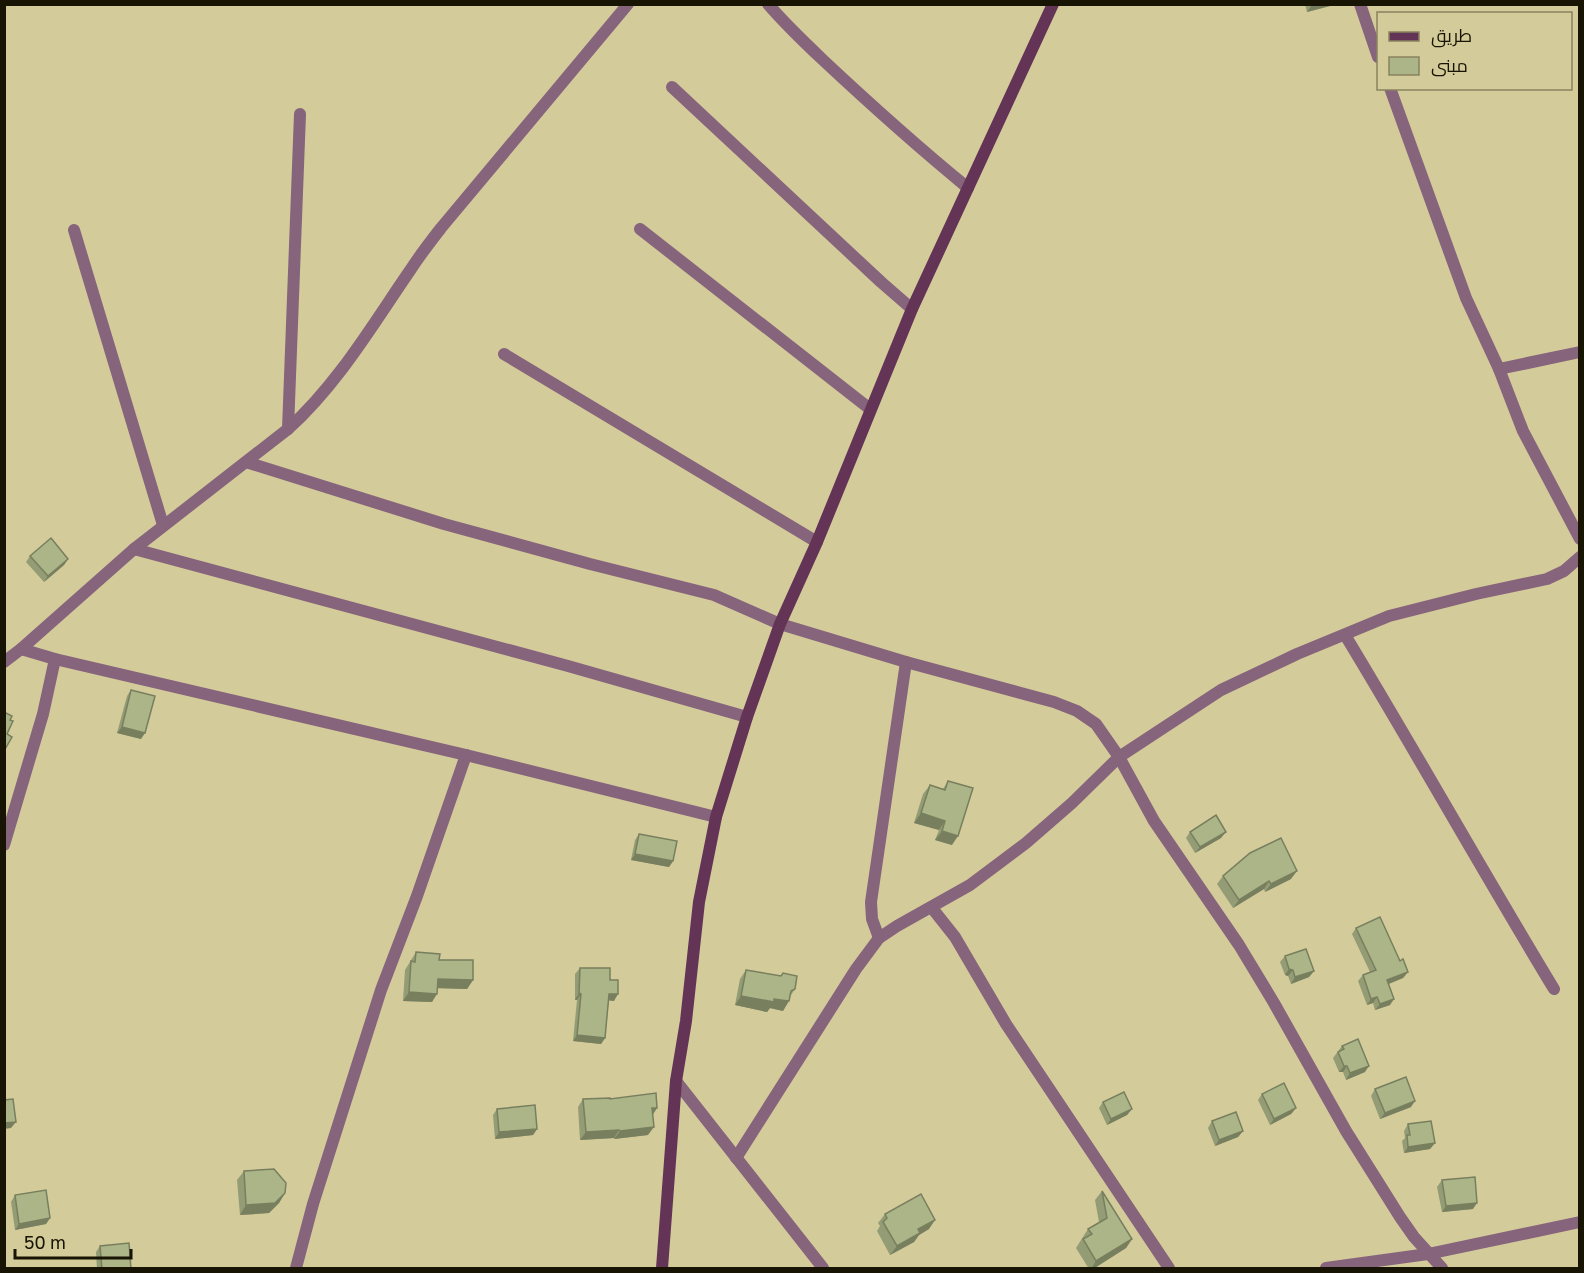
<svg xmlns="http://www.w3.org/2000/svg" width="1584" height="1273" font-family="'Golos Text',Cairo,sans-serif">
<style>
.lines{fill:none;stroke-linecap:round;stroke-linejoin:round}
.street{stroke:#86647c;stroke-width:12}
.secondary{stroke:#643456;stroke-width:12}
.wall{fill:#939c74}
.shaded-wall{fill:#787f5e}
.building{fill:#abb587;stroke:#787f5e;stroke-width:1.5}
</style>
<rect width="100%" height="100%" fill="#d4cb9b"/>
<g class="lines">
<!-- street -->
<g class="street">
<path d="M768,4C785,24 804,42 823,60C870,104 918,147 968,188"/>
<path d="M1360,4L1378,57"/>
<path d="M672,87L881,282L912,309"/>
<path d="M1390,88L1466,298L1499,369L1523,431L1580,539"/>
<path d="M640,229L870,409"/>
<path d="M74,230L163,525"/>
<path d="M504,354L817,542"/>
<path d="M1499,369L1580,352"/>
<path d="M288,429L300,114"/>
<path d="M246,462L444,524L590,564L714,595L780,624L906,662L1054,702L1077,711L1096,724L1119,757L1154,821L1239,945L1274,1003L1346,1131L1400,1217L1414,1237L1442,1268"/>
<path d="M134,549L568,666L747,717"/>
<path d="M1345,635C1416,752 1483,872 1554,989"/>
<path d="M21,649L55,659L466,755L716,817"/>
<path d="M4,662L21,649L134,549L288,429C338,384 373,324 411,269C420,255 431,241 441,228L628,4"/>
<path d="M4,845L43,714L55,659"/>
<path d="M932,908L955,937L1006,1024L1169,1268"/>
<path d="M879,938L872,919L871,902L906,662"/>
<path d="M676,1081L823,1268"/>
<path d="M736,1158L856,969L879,938L897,926L970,885L1026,843L1072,803L1119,757L1221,690L1297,654L1389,616L1476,594L1547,579L1564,571L1580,557"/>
<path d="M296,1268L313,1204L381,990L417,896L466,755"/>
<path d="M1326,1268L1428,1254L1580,1222"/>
</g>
<!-- secondary -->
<path class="secondary" d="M662,1268L676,1081L686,1021L699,902L716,817L747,717L780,624L817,542L912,309L1053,4"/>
</g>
<!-- wall -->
<g class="wall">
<path d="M1305,4H1331L1330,6L1307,12Z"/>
<path d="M30,556L68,559L64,565L44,582L26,562Z"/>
<path d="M131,690L141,739L117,733L127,696Z"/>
<path d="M948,781L952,845L935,840L939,830L914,823L923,794L930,785L943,789Z"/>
<path d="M1190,832L1221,838L1195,853L1186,838Z"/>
<path d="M639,834L673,861L669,867L631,860L635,840Z"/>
<path d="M1223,876L1291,879L1265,892L1264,889L1233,908L1217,884Z"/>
<path d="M1356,928L1400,961L1408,972L1403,978L1389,984L1390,1005L1375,1010L1373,1003L1367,1005L1358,981L1363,975L1370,972L1352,934Z"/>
<path d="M416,952L473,980L467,989L438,988L432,1002L403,1001L405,970Z"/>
<path d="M1285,956L1314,971L1309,977L1291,984L1288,976L1285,975L1280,962Z"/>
<path d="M580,968L610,980L614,1001L609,1000L605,1038L601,1044L573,1041L577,1000H575V974Z"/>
<path d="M746,970L795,989L791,995L783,1011L770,1008L767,1012L735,1005L740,979Z"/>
<path d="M1342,1046L1365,1072L1346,1080L1343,1072H1339L1333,1058Z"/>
<path d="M1375,1089L1411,1107L1380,1119L1371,1096Z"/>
<path d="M1262,1094L1296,1108L1291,1114L1270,1125L1258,1100Z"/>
<path d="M583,1099H610L657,1108L652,1115L648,1135L614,1139V1138L580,1140L578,1107Z"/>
<path d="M1103,1102L1132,1109L1127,1115L1107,1125L1099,1108Z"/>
<path d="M497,1109L537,1129L533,1135L495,1139L493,1115Z"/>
<path d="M1212,1121L1243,1131L1238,1137L1215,1146L1208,1128Z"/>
<path d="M1408,1124L1435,1143L1430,1149L1404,1153L1402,1141L1405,1138L1404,1131Z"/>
<path d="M244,1171L285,1193L279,1203L269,1213L240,1215L237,1180Z"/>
<path d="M1442,1180L1473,1209L1442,1212L1437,1187Z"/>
<path d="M1102,1191L1132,1239L1126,1248L1093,1269H1089L1076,1248L1088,1229L1099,1222L1095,1200Z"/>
<path d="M15,1195L50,1218L46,1224L15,1230L11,1202Z"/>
<path d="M885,1214L929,1229L919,1235L914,1242L890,1255L877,1231L880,1226L878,1223Z"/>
<path d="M100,1246L131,1269H97L96,1252Z"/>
</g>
<!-- shaded-wall -->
<g class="shaded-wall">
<path d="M1316,4H1331L1330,6L1307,12L1311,6Z"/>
<path d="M68,559L64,565L44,582L48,576Z"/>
<path d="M122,727L145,733L141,739L117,733Z"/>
<path d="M921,813L945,821L939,830L914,823Z"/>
<path d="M942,831L958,836L952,845L935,840Z"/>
<path d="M1226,832L1221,838L1195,853L1200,847Z"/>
<path d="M635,854L673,861L669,867L631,860Z"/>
<path d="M1297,871L1291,879L1265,892L1271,884Z"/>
<path d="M1269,881L1264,889L1233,908L1239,900Z"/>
<path d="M1289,969L1293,970L1288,976L1285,975Z"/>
<path d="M1314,971L1309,977L1291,984L1295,977Z"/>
<path d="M1408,972L1403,978L1383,986L1387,980Z"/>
<path d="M438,979L473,980L467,989L432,988Z"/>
<path d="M409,992L437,994L432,1002L403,1001Z"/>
<path d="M579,993L581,994L577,1000H575Z"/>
<path d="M609,994H618L614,1001L605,1000Z"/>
<path d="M741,996L774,999L789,1001L783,1011L770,1008L767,1012L735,1005Z"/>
<path d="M1377,997L1373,1003L1367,1005L1371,999Z"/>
<path d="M1394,999L1390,1005L1375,1010L1380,1004Z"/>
<path d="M577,1035L605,1038L601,1044L573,1041Z"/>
<path d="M1344,1066H1347L1343,1072H1339Z"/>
<path d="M1369,1066L1365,1072L1346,1080L1350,1073Z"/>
<path d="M1415,1101L1411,1107L1380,1119L1385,1113Z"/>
<path d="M652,1108H657L652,1116Z"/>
<path d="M1296,1108L1291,1114L1270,1125L1274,1119Z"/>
<path d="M1132,1109L1127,1115L1107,1125L1111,1119Z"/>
<path d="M16,1122L11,1128L4,1129V1123Z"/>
<path d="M654,1127L648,1135L614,1139L620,1131Z"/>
<path d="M537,1129L533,1135L495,1139L499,1132Z"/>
<path d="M619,1130L614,1138L580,1140L586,1132Z"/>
<path d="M1243,1131L1238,1137L1215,1146L1219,1140Z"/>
<path d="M1435,1143L1430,1149L1404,1153L1408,1147Z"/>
<path d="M285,1193L279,1203L269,1213L240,1215L246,1205Z"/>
<path d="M1477,1203L1473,1209L1442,1212L1446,1206Z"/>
<path d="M50,1218L46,1224L15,1230L19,1224Z"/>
<path d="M935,1220L929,1229L919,1235L914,1242L890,1255L897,1246L918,1229Z"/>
<path d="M1132,1239L1126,1248L1093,1269H1091L1096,1261Z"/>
</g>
<!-- building -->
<g class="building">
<path d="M51,538L68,559L48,576L30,556Z"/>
<path d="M131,690L155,696L145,733L122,727Z"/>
<path d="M4,712L12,716L10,720L13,721L7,734L12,737L4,751Z"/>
<path d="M948,781L973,788L958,836L942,831L945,821L921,813L930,785L945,790Z"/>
<path d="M1216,815L1226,832L1200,847L1190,832Z"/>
<path d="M639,834L677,841L673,861L635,854Z"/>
<path d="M1281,838L1297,871L1271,884L1269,881L1239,900L1223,876L1250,853Z"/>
<path d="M1380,917L1400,961L1403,959L1408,972L1387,980L1394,999L1380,1004L1377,997L1371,999L1363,975L1376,970L1356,928Z"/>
<path d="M1306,949L1314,971L1295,977L1293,970L1289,969L1285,956Z"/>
<path d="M416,952L440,954L439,960H473V980L438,979L437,994L409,992L411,961L415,962Z"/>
<path d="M580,968H610V980H618V994H609L605,1038L577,1035L581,994L579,993Z"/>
<path d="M746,970L781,976L783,973L797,976L795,989L791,991L789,1001L774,999V1002L741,996Z"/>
<path d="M1358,1039L1369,1066L1350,1073L1347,1066H1344L1338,1052L1344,1049L1342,1046Z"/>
<path d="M1406,1077L1415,1101L1385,1113L1375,1089Z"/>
<path d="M1284,1083L1296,1108L1274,1119L1262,1094Z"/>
<path d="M1124,1092L1132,1109L1111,1119L1103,1102Z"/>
<path d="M656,1093L657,1108H652L654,1127L620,1131L619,1130L586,1132L583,1099L610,1098V1099Z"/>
<path d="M13,1099L16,1122L4,1123V1100Z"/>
<path d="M535,1105L537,1129L499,1132L497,1109Z"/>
<path d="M1236,1112L1243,1131L1219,1140L1212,1121Z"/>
<path d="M1431,1121L1435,1143L1408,1147L1407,1135H1410L1408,1124Z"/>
<path d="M274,1169L286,1183L285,1193L275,1203L246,1205L244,1171Z"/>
<path d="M1475,1177L1477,1203L1446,1206L1442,1180Z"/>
<path d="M46,1190L50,1218L19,1224L15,1195Z"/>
<path d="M1102,1191L1132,1239L1096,1261L1083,1239L1092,1234L1088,1229L1107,1218Z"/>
<path d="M921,1194L935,1220L918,1229L920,1233L897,1246L883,1222L887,1218L885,1214Z"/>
<path d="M129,1243L131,1269H102L100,1246Z"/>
</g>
<!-- border -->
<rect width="1584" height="1273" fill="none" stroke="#171403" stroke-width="12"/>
<!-- legend -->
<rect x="1377" y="12" width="195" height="78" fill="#d4cb9b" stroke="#88825e" stroke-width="1.5"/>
<rect x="1389" y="32" width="30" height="9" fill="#643456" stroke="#88825e" stroke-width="1.5"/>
<text x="1431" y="42" font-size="18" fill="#171403">طريق</text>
<rect x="1389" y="57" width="30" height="18" fill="#abb587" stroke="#88825e" stroke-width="1.5"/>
<text x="1431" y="72" font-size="18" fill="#171403">مبنى</text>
<!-- scale -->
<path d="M15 1249v9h116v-9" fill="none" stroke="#171403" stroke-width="3"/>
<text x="24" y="1249" font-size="18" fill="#171403" stroke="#d4cb9b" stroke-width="4.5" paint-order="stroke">50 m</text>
</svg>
